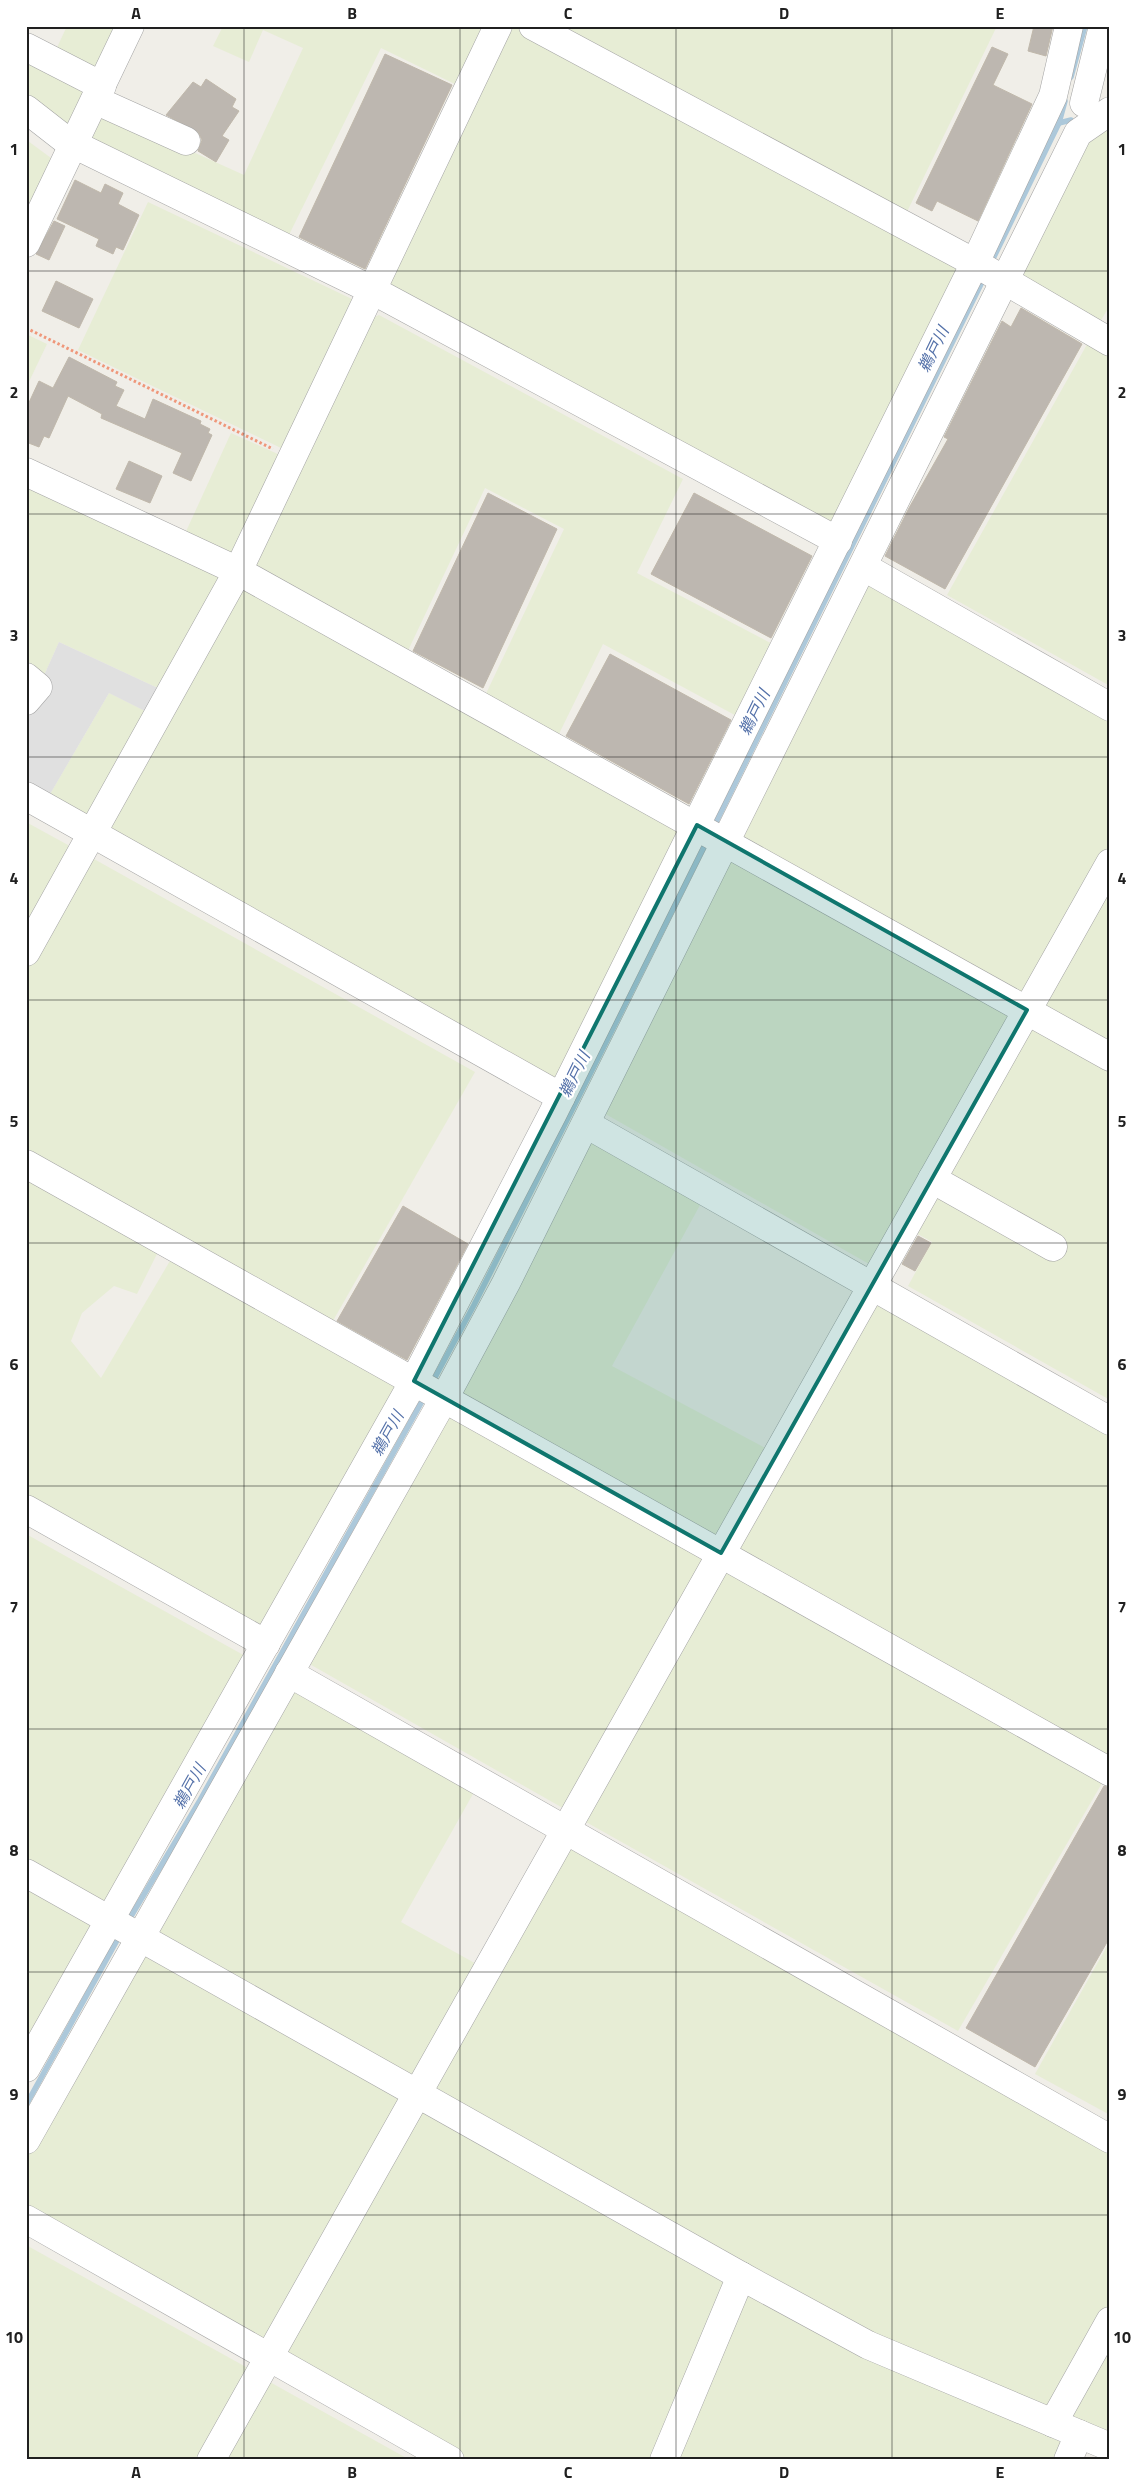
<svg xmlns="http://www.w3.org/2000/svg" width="1136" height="2486" font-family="'Titillium Web','Noto Sans JP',sans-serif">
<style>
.farmland{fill:#e7edd5}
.parking{fill:#e0e0e0}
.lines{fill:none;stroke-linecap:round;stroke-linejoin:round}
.stream{stroke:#acc8da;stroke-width:5.5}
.building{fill:#bdb7b0;stroke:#c0b8ab}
.minor-casing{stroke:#a4a4a4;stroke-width:29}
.path{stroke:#ef977a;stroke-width:3;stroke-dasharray:2.5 2.5;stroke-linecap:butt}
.minor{stroke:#fff;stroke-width:28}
.marked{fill:#0f766e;fill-opacity:0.2;stroke:#0f766e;stroke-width:4;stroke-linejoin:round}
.grid{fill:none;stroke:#202020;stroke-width:1;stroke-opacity:0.55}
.labels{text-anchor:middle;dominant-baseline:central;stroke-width:4.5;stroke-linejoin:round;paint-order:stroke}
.water-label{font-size:16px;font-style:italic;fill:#5471a9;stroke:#fff}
.neatline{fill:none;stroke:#202020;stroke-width:2}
.grid-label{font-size:16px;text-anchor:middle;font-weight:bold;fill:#202020}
</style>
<rect width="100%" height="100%" fill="#f0eee8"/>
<!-- farmland -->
<g class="farmland">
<path d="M67,26H125L103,73L54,54Z"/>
<path d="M223,26H491L461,87L381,48L286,241L85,145L102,111L244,175L303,48L263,30L249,62L213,46Z"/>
<path d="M509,26H520L963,264L838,530L383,284Z"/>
<path d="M549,26H997L905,216Z"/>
<path d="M26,54L90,88L71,137L26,102Z"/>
<path d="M1110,117V305L1097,327L1017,281L1083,136Z"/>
<path d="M28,141L55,161L26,228V143Z"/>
<path d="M148,202L352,299L357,307L283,449L78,350Z"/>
<path d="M379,315L683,479L637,573L780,648L744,720L603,644L556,740L483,700L564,529L485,488L405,657L251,565L370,319Z"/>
<path d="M26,334L47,344L26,388Z"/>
<path d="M1090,339L1110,351V686L947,595Z"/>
<path d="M231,433L280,455L235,555L183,538Z"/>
<path d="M26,481L220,572L224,581L162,690L59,642L42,680L26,668Z"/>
<path d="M863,576L1110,711V845L1027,996L736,833Z"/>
<path d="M241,588L689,828L560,1091L107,828Z"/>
<path d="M109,693L149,713L86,823L46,801Z"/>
<path d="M26,822L68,845L70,853L26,930Z"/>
<path d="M725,857L1014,1017L869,1264L602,1112Z"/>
<path d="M94,859L475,1072L330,1326L26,1155V972L87,862Z"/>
<path d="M1110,887V1046L1046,1011L1043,1003Z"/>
<path d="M1037,1024L1110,1066V1400L908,1286L932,1242L916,1233L1029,1029Z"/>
<path d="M586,1137L705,1196L612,1366L769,1450L721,1537L711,1540L455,1395Z"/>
<path d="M26,1171L161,1246L137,1294L114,1286L82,1313L71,1341L101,1378L174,1254L403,1383L265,1636L26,1503Z"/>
<path d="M872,1297L1110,1424V1759L735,1549Z"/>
<path d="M442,1411L707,1552L569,1807H561L306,1662Z"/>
<path d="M26,1534L247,1657L110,1909L26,1867Z"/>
<path d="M721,1568L1105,1778L958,2031L586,1822L582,1813Z"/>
<path d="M288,1683L478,1785L401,1922L480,1966L416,2079L151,1934Z"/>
<path d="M568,1842L1110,2142V2301L1051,2407L1039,2410L863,2336L430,2094Z"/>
<path d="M26,1884L96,1923L26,2058Z"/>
<path d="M1110,1941V2115L1035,2074Z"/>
<path d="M139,1949L402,2101L265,2343L26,2215V2150Z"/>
<path d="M418,2108L726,2275L659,2460H460L280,2350Z"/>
<path d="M26,2245L246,2367L250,2375L201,2460H26Z"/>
<path d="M741,2289L1070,2436L1065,2460H671Z"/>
<path d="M1110,2333V2441L1063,2414Z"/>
<path d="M268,2381L410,2460H218Z"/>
</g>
<!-- parking -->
<path class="parking" d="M59,642L162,690L149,713L109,693L46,801L26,790V706L42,680Z"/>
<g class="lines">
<!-- stream -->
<g class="stream">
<path d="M1071,77L1085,26"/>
<path d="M1059,123L1071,120"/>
<path d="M990,265L1059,123L1065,101"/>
<path d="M713,828L984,278"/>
<path d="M432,1383L474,1305L707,841"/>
<path d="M127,1923L199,1802L425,1396"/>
<path d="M26,2105L120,1935"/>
</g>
</g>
<!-- building -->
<g class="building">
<path d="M1034,26H1053L1046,56L1028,51Z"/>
<path d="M992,47L1008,54L993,85L1032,104L978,221L937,201L932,211L916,203Z"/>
<path d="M385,54L452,85L365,269L299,237Z"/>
<path d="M206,79L236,99L232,107L239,111L222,136L229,140L216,162L198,151L202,140L198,132L166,115L193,82L201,87Z"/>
<path d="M75,180L101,193L105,184L123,193L118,204L139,215L123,250L116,247L113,254L96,246L99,239L57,219Z"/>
<path d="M54,221L65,226L49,260L36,254Z"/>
<path d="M56,281L93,299L79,328L42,311Z"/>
<path d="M1021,308L1082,344L945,589L885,556L909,508L948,439L944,437L1002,321L1011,327Z"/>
<path d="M69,357L117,382L115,386L124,390L116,406L145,419L153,399L201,421L200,424L210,429L208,433L212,435L191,481L173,473L182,453L101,418L102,414L68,396L49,438L44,436L39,447L26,442V409L39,381L53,388Z"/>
<path d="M129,461L162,476L150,503L116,489Z"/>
<path d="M488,493L557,529L483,688L413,651Z"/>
<path d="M694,493L812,556L771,638L651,574Z"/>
<path d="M610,654L731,720L689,804L566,736Z"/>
<path d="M403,1206L468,1244L407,1360L337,1321Z"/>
<path d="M918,1236L931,1243L915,1271L902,1264Z"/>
<path d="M1104,1786L1110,1788V1937L1035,2067L966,2028Z"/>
</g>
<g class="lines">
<defs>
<g id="minor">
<path d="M533,26L975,263L1110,342"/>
<path d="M26,47L102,86"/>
<path d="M95,100L186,141"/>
<path d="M1084,103L1103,26"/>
<path d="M26,109L67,141L372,290L838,541"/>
<path d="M26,243L130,26"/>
<path d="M26,472L238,571L1110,1057"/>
<path d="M864,567L1110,707"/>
<path d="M26,677L38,687L26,701"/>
<path d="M26,796L561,1097"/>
<path d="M26,952L238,571L498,26"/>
<path d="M586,1124L1110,1421"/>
<path d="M26,1164L1110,1772"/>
<path d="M932,1179L1053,1247"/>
<path d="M26,1509L266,1644"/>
<path d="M289,1673L1110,2139"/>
<path d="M26,1873L741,2276L868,2345L1110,2447"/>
<path d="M26,2068L414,1381L553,1113L975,263L1053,96L1069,26"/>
<path d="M26,2140L445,1397L506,1283L1078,133L1110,111"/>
<path d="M26,2219L450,2460"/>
<path d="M1053,2423L1110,2321"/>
<path d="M211,2460L1110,863"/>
<path d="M664,2460L741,2276"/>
<path d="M1068,2460L1079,2434"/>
</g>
</defs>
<!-- minor casing -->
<use href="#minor" class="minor-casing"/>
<!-- path -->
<path class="path" d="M26,328L273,449"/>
<!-- minor -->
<use href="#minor" class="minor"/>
</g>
<!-- marked area -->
<path class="marked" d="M697,825L1027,1010L721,1553L414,1381Z"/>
<!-- grid -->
<path class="grid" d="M244,26V2460M460,26V2460M676,26V2460M892,26V2460M26,271H1110M26,514H1110M26,757H1110M26,1000H1110M26,1243H1110M26,1486H1110M26,1729H1110M26,1972H1110M26,2215H1110"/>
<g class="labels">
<!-- water labels -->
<g class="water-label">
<text transform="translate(933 349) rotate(-64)">鵜戸川</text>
<text transform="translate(754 712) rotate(-64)">鵜戸川</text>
<text transform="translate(574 1074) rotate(-64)">鵜戸川</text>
<text transform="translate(387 1433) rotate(-61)">鵜戸川</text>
<text transform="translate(189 1786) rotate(-61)">鵜戸川</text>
</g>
</g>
<!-- border -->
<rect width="1136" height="2486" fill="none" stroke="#ffffff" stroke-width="55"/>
<rect x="28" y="28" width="1080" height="2430" class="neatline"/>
<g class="grid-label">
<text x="136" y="19">A</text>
<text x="352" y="19">B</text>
<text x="568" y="19">C</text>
<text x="784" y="19">D</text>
<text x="1000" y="19">E</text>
<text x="14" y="155">1</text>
<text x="1122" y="155">1</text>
<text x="14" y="398">2</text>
<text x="1122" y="398">2</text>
<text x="14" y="641">3</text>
<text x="1122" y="641">3</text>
<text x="14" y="884">4</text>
<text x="1122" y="884">4</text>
<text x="14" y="1127">5</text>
<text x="1122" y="1127">5</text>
<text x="14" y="1370">6</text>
<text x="1122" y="1370">6</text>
<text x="14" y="1613">7</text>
<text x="1122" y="1613">7</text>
<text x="14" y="1856">8</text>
<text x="1122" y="1856">8</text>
<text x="14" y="2100">9</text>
<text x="1122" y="2100">9</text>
<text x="14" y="2343">10</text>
<text x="1122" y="2343">10</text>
<text x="136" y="2478">A</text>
<text x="352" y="2478">B</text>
<text x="568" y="2478">C</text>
<text x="784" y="2478">D</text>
<text x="1000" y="2478">E</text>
</g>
</svg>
